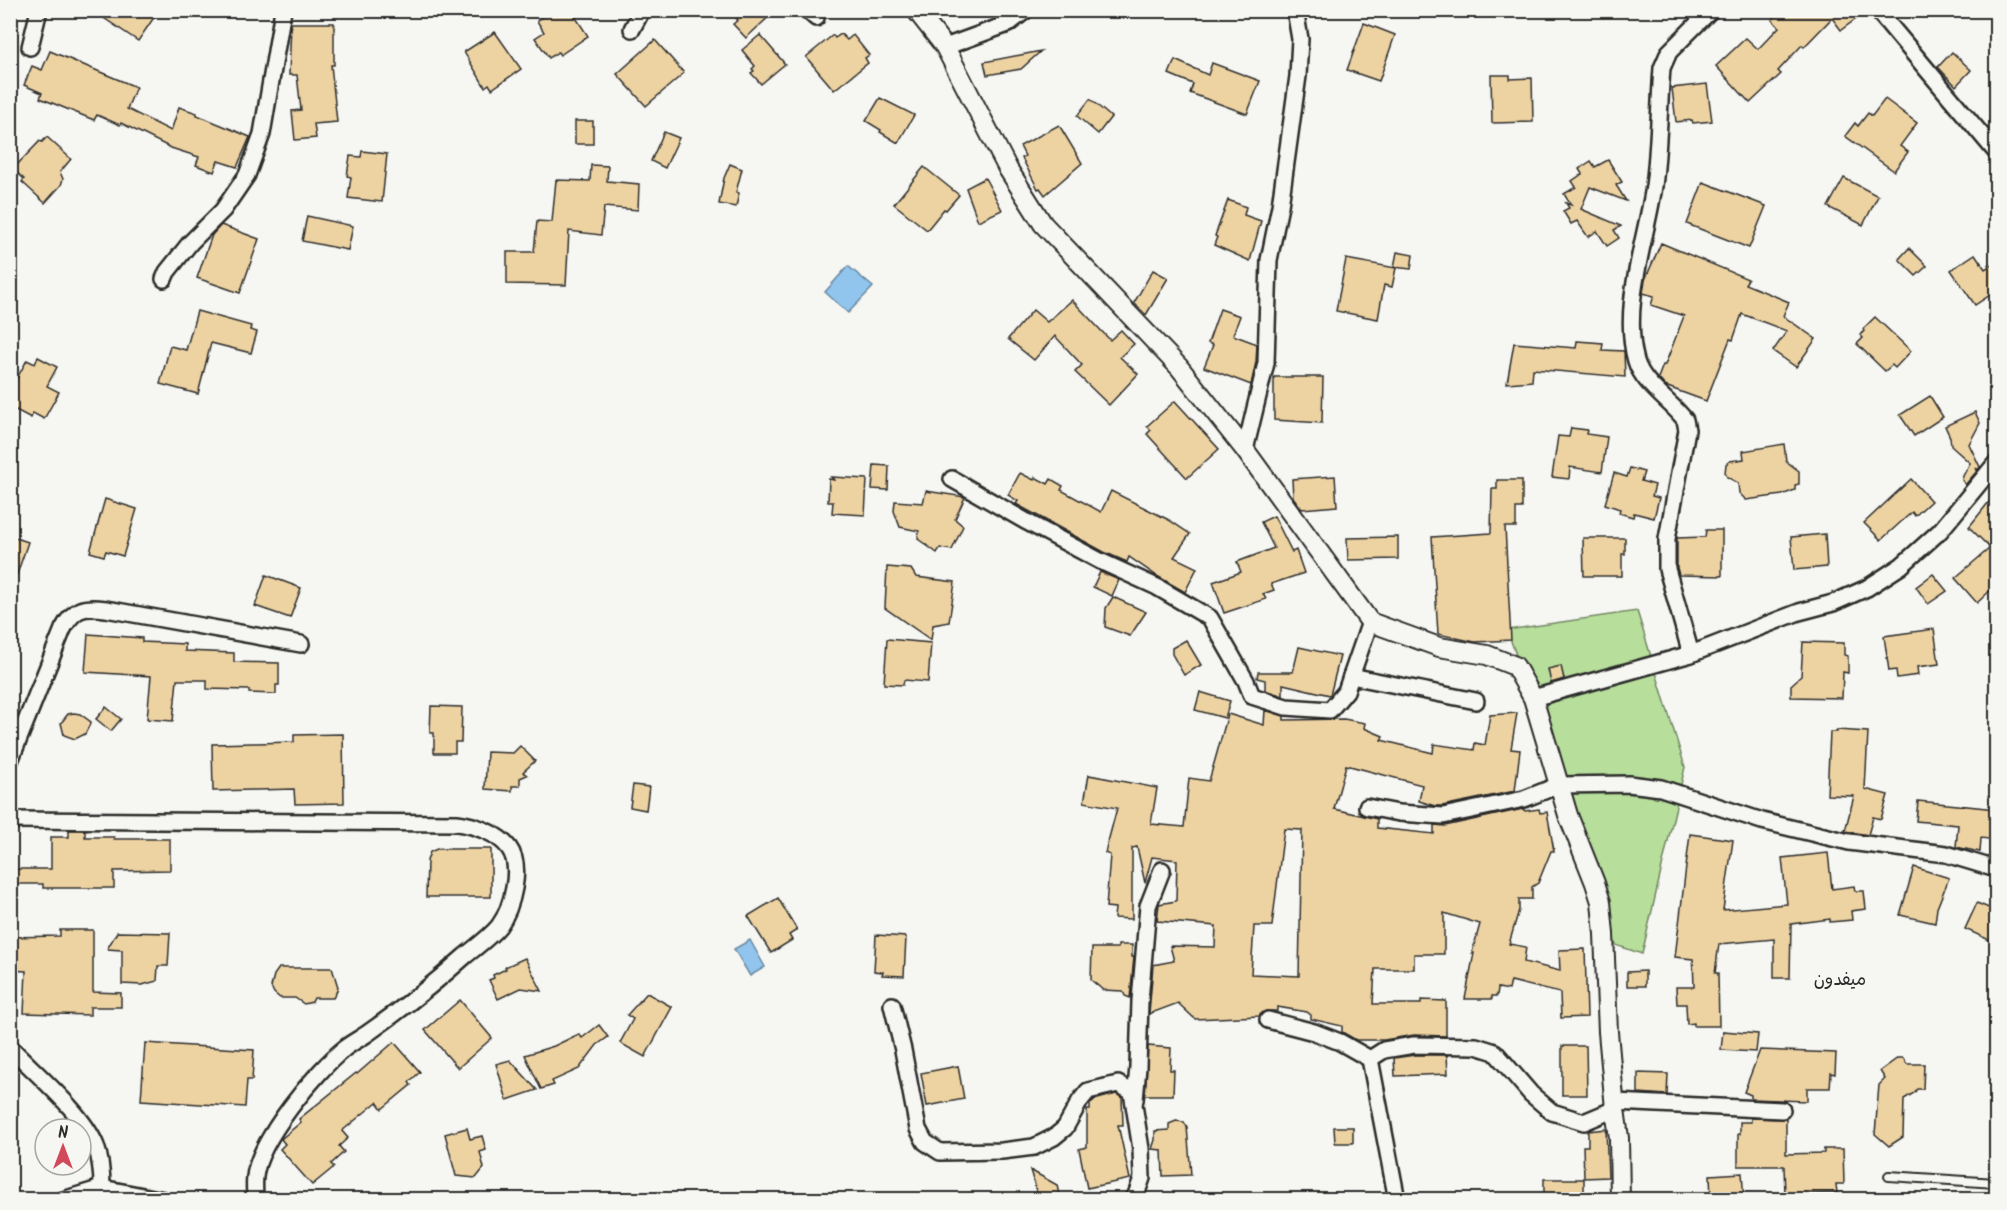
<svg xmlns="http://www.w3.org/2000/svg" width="2007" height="1210" font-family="Kalam,'Playpen Sans Arabic',sans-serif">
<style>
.green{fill:#b7df9b;stroke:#718563;stroke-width:1.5}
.water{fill:#91c5ee;stroke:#6887a0;stroke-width:1.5}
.building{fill:#eed3a2;stroke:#2b2b2b;stroke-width:1.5;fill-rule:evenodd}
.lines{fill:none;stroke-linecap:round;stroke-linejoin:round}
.service-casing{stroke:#2b2b2b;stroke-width:12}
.minor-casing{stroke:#2b2b2b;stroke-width:20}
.tertiary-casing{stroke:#2b2b2b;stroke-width:22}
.service{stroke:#f6f6f2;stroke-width:8}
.minor{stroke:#f6f6f2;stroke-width:15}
.tertiary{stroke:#f6f6f2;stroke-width:18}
.labels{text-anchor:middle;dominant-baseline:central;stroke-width:4.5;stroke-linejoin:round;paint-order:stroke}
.quarter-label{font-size:18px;fill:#2b2b2b;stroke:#f6f6f2}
</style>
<rect width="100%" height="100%" fill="#f6f6f2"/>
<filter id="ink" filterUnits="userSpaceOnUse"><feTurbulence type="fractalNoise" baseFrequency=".0167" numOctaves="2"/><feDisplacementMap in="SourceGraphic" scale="12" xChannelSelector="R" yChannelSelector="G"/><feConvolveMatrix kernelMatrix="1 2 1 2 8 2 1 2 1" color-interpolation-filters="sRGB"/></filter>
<g filter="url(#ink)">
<!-- green -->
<path class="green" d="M1637,611L1685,767L1642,954L1613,944L1597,878L1507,630Z"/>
<!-- water -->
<g class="water">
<path d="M848,266L873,287L848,313L825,292Z"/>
<path d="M750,940L765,967L750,976L734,949Z"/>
</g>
<!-- building -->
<g class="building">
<path d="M92,10H159L138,41Z"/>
<path d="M553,10H571L588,36L560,55L558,52L549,58L535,38L544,32L537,21Z"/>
<path d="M729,10H776L746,38L733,24L738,20Z"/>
<path d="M1781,10H1849L1856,19L1841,30L1832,18L1804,47L1802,45L1778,71L1781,74L1750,103L1716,66L1746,38L1758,49L1779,27L1772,20Z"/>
<path d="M291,23H334V65H331L337,122L314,124L316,138L295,140L292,111L301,110L297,75H289Z"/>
<path d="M1364,23L1395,35L1379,81L1347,70Z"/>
<path d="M495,32L521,69L492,89L489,84L485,87L464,52Z"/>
<path d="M841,34L847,40L853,35L869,55L865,58L868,63L834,90L806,57L833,35L835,38Z"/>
<path d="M760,35L785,64L761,84L751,73L754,71L752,69L755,66L742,50Z"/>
<path d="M655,40L684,73L646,106L617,74Z"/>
<path d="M50,51L136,87L127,109L171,131L179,107L197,113V115L250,137L237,167L218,161L214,172L196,165L199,157L171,148L121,123L120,125L97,115L94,120L40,98L42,93L24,85L32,66L42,70Z"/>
<path d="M1041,51L1021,69L987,75L984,62Z"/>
<path d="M1952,52L1971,70L1956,86L1938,67Z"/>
<path d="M1175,60L1208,75L1212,63L1260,81L1247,114L1190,93L1193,84L1169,74Z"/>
<path d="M1491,75H1510V79L1532,78L1533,122L1492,123Z"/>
<path d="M1707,84L1712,121L1693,123L1692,120L1676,122L1672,88Z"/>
<path d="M880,98L914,115L898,143L880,132L881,130L866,121Z"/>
<path d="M1090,99L1111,117L1098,134L1077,116Z"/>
<path d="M1885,99L1917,123L1900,146L1908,152L1894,171L1845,136L1855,123L1858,126L1868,113L1872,116Z"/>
<rect x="575" y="121" width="18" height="23"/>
<path d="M1059,125L1082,163L1045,195L1040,188L1038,189L1022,158L1025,156L1020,146Z"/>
<path d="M664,132L679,138L665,168L651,161Z"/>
<path d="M47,137L71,159L60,172L63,179L61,185L45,203L22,182L24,179L13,169L40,141L42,142Z"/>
<path d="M362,151L387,154L382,202L348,198L351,177L347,176L350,156L361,157Z"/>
<path d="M1608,160L1622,182L1616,185L1626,201L1590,187L1581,209L1621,226L1614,230L1619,238L1607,246L1597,231L1588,237L1577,221L1571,224L1563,211L1569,208L1566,203L1571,205L1564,194L1576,187L1572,181L1582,174L1579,169L1591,161L1595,167Z"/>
<path d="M730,164L742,169L736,192L739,193L736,207L719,204L724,178Z"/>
<path d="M591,165L608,166L607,181L639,184L638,210L604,207L601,235L569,231L566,285L507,284V252H534L537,221L552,222L556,180L590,181Z"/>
<path d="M924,167L959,195L946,210L944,209L927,230L894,204Z"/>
<path d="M985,178L1002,210L978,221L966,188Z"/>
<path d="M1844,178L1878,196L1863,225L1828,207Z"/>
<path d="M1703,182L1766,206L1749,248L1687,224Z"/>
<path d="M1228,200L1246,207L1244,215L1261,221L1250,261L1214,245L1217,237L1215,236Z"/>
<path d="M307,216L353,226L348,250L302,241Z"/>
<path d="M221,225L259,239L240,293L197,278L212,235Z"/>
<path d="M1661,243L1748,279L1745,284L1789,302L1783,316L1816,339L1796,367L1773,351L1787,331L1742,314L1733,340L1730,339L1706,401L1665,386L1658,378L1663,365H1665L1684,316L1651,305L1654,296L1643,293L1645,280Z"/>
<path d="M1909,248L1927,266L1916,276L1899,259Z"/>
<path d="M1397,252L1413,255L1411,269L1394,267Z"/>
<path d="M1975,254L1985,269L1996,262V291L1975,305L1951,270Z"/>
<path d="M1346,259L1396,268L1392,287L1384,285L1378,319L1336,311Z"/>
<path d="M1153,270L1168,278L1146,315L1134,303Z"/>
<path d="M1072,300L1110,340L1121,330L1134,344L1120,357L1138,374L1109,405L1075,372L1082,365L1055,336L1034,360L1008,339L1033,310L1047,322Z"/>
<path d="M1220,309L1240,316L1233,335L1257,344L1256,362L1251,385L1204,367L1213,345L1208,343Z"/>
<path d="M197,311L251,326L250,330L257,332L251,353L211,343L198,394L160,384L170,346L186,350Z"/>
<path d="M1875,317L1911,351L1895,368L1892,365L1885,371L1857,344L1863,338L1860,335L1864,331L1863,329Z"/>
<path d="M1577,341L1603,343L1602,350L1624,351L1625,377L1533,369L1532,381L1507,383L1514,343L1576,348Z"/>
<path d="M38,357L57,367L47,386L59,392L44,419L33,413L31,418L10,407V391L27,360L35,364Z"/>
<path d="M1274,377H1323L1322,423L1274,420Z"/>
<path d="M1930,396L1943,417L1914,436L1900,415Z"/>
<path d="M1175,401L1219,449L1187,478L1147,434L1151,430L1147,426Z"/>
<path d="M1975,412L1980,423L1969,444L1980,467L1978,470L1976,468L1977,471L1965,485L1962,480L1963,476L1970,463L1951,446L1950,437L1945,426Z"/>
<path d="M1571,428L1587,430L1586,434L1607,437L1602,472L1570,467L1569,479L1552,477L1558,436L1569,437Z"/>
<path d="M1784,444L1786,461L1799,471V484L1795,485V490L1782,495L1746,500L1739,493L1738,483L1727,477L1725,473L1726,464L1730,461L1744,459L1743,451Z"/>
<path d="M874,465L889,466L888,490L872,489Z"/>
<path d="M1630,468L1644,472L1641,481L1655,485L1652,496L1659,498L1654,518L1634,513L1633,517L1619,513L1620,509L1605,504L1614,473L1627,477Z"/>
<path d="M1020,473L1034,480L1035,477L1048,484L1051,479L1063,486L1061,490L1101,512L1111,491L1169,520L1190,534L1174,557L1197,568L1185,592L1157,576L1129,557L1127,562L1104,552L1016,504L1018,501L1008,495Z"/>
<path d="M1335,476L1337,506L1302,509L1293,497L1292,479Z"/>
<path d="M831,477L867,479L865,515L832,513L833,502H828L829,479L834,480Z"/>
<path d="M1911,479L1931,501L1915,516L1912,512L1881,540L1864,523Z"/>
<path d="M1497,480H1522V508H1516V527H1505L1511,640L1475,642L1438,634L1432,537L1491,533L1492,489H1497Z"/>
<path d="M926,491L965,497L955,519L963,526L952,550L940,548L937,553L918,539L919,531L900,527L894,511L895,501L923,503Z"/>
<path d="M1996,493V585L1977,603L1955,578L1990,548L1969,527Z"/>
<path d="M105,499L137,509L123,556L106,551L104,556L90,552Z"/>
<path d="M1274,516L1292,552L1296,550L1304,573L1271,584L1274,590L1263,594L1266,599L1224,613L1213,582L1241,572L1237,562L1274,548L1261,522Z"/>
<path d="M1706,530H1722V576L1679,575L1677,568V538L1705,537Z"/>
<path d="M1825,534L1827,567L1794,570L1791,537Z"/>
<path d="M10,536L28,542L13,586H10Z"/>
<path d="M1398,537V559L1348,560L1347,538Z"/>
<path d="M1583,538H1625V554H1622V576H1584Z"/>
<path d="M887,567L911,569L916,577L955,582L949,622L933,625L931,640L885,608Z"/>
<path d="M1100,572L1119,580L1112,596L1093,587Z"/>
<path d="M1933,574L1947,591L1928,604L1916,587Z"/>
<path d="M266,575L301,588L290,618L255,606Z"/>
<path d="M1113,597L1146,612L1130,636L1105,627L1106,608Z"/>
<path d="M1934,629L1939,664L1917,667L1918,675L1897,678L1896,670L1889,671L1884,636Z"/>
<path d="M88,634L142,638V642L185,644V651L234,653V662L279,663V685H276V694L249,693V690L207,689V680H177L173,721L147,719L151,676L85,672Z"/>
<path d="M887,639L931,643L928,682L904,680L903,685L884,684Z"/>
<path d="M1186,640L1201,665L1184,675L1172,654V648Z"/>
<path d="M1803,642L1844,643V655L1848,656V673L1843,672L1842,698L1791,697V685L1801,676Z"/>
<path d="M1299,647L1340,656L1330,695L1283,684V696L1265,690V680L1257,678L1258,672H1293Z"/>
<path d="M1561,666L1564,679L1551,683L1548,669Z"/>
<path d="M1200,692L1230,701L1225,718L1195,710Z"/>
<path d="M431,706L462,707L461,742H455V753H434V733H430Z"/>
<path d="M106,707L121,719L111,731L96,719Z"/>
<path d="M1265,710L1284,716V720L1344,719L1365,723L1364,728L1383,736L1381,740L1433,753L1434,744L1474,750L1475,743L1485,745L1490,715L1517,713L1511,749L1520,750L1515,791L1442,806H1435L1419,801L1422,785L1346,765L1334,809L1377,819V828L1434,834V825L1445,826L1523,809L1525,811L1539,809L1540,813L1547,812L1554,851H1551L1538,883L1532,887V899H1519V910L1509,944L1526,947L1524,962L1560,971L1559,950L1585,949L1587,1017L1561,1018L1560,993L1511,981L1509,990L1498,988L1497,996H1492V999H1465L1474,953H1472L1480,924L1444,913V954H1414V969H1375L1373,1004H1421V1000L1446,1001V1036L1414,1035L1384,1040H1356L1342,1032V1026L1311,1019V1015L1307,1012L1277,1007V1011H1266L1259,1016L1195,1019L1178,1003L1149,1014L1153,965L1174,961L1170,946L1215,947L1216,926L1157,921L1159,904L1176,901L1177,860L1152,857L1145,883L1137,847L1132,848V919L1114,918L1115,908L1106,907L1110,855L1105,853L1117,808L1084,802L1089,775L1157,788L1151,824L1184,827L1189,778L1209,781L1228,714L1264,725ZM1284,829L1302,830L1299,976L1251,974L1254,926H1272Z"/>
<path d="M74,713L80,714L91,722L85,734L75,739L64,735L61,723L68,714Z"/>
<path d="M1837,730L1868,732L1865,789L1888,795L1881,819L1873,817L1868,835L1845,831L1854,796L1827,795L1830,732H1837Z"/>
<path d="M343,734L344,803L295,804L294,789L213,791L212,744L294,742V735Z"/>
<path d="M520,746L535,761L523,772L527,775L520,778V786H512V791L485,789L487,752L513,753Z"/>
<path d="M633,785L649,787L646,810L630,807Z"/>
<path d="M1918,801L1996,809V840L1981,838L1980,852L1956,847L1958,825L1916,821Z"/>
<path d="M69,830H85V837H114V839H170V870L114,871V888H43V884H10V869H51V837H69Z"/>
<path d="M1690,834L1733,840L1723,910L1787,904L1782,858L1828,853L1832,889L1854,886L1855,891H1864L1866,909L1851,911L1852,920L1830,922V919L1791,924L1790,978H1774V939L1719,944L1715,973H1718L1719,1026H1694V1023L1687,1024L1686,1004H1677L1676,987H1694L1693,959L1675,957Z"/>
<path d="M437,849H491V897H426L427,861L430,852Z"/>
<path d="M1914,867L1949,878L1937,908L1935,923L1900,915Z"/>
<path d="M778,898L797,930L789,935L792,940L771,953L748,916Z"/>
<path d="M1977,903L1996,911V943L1965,929Z"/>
<path d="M60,930H93V992L121,993V1007H90V1015L24,1013L26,971L10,970V937L60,936Z"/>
<path d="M117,932L170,933L168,966H158L157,981L142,985L122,984V950L107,949Z"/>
<path d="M876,935L906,937L904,976L882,975L883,972L874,971Z"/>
<path d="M1118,945H1132V957H1134L1130,998L1125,996L1123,991L1103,990L1091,980L1092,948H1118Z"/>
<path d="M525,958L542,991L521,988L498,999L489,980L494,978L493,975L506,969L505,967Z"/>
<path d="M279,968H332L338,987L336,993L333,998H314L312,1002L304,1004L295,998H280L274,993L271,987L274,975Z"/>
<path d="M1645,971V986H1627V972Z"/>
<path d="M647,993L672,1007L645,1057L620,1043L633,1019L627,1015Z"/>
<path d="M460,1000L492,1038L458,1068L425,1030Z"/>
<path d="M599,1025L608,1037L597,1045L579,1069L552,1081L554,1085L541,1089L525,1055L554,1046L579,1034L582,1038Z"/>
<path d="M1723,1031L1758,1034L1756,1052L1721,1050Z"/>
<path d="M394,1042L420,1072L409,1082L411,1085L382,1109L377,1102L342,1131L348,1138L339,1146L344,1152L331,1164L334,1167L312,1185L280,1149L285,1144L281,1139L301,1122L299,1119L356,1073L357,1074Z"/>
<path d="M145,1043L254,1050L252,1080H247L245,1107L141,1100Z"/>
<path d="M1148,1046L1171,1048L1170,1070H1174L1173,1095H1145Z"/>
<path d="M1562,1046H1586L1587,1095H1562Z"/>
<path d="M1760,1050L1836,1053L1835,1074L1831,1073L1830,1088H1807V1101L1751,1099V1095L1744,1092Z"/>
<path d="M1415,1055H1447L1448,1074L1395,1076L1394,1058Z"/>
<path d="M1898,1058H1903L1907,1064H1924L1923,1089H1917L1914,1093L1904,1099L1903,1137L1889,1146L1875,1134L1879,1085L1885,1079L1880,1071Z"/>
<path d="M510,1060L537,1090L507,1100L496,1064Z"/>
<path d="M958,1066L964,1099L927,1106L921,1073Z"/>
<path d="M1638,1073L1668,1074L1667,1095L1638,1093Z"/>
<path d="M1116,1094L1122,1098L1123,1125H1118L1130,1179L1087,1188L1079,1149L1087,1147V1110H1090V1104L1094,1100Z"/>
<path d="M1751,1118L1786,1119V1154L1824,1153V1149H1843L1844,1184H1836L1837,1193L1785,1195L1784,1166H1738V1134H1740V1122H1751Z"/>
<path d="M1176,1121L1184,1122L1187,1127L1191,1175L1163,1176L1162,1150L1152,1149L1155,1140V1131L1169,1130V1124Z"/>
<path d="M1334,1127H1353V1143H1335Z"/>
<path d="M467,1128L470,1139L482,1136L486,1150L480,1152L484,1168L476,1178L456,1176L445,1134Z"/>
<path d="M1606,1129L1608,1177L1584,1178L1583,1146H1588V1131Z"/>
<path d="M1030,1170L1057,1185L1060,1200H1039Z"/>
<path d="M1742,1173L1744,1200H1711L1710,1175Z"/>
<rect x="1544" y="1179" width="40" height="21"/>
</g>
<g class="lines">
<defs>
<path id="service" d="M1889,1176L1996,1183"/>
<g id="minor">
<path d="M807,10L816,18"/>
<path d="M1877,10L1996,152"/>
<path d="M632,29L642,10"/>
<path d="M30,47L39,10"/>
<path d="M945,47L1008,24L1026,10"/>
<path d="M164,279L167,272L190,243L223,210L247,175L262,134L283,10"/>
<path d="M1245,450L1266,363L1269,260L1280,206L1298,76L1300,39L1295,10"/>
<path d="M952,479L1027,522L1100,561L1157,587L1210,618L1246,681L1252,696L1286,707L1330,710L1346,691L1370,622"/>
<path d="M1691,654L1667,569V539L1687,430L1685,420C1671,401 1643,385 1636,361C1621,307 1646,240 1654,186C1659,147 1659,107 1662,68L1669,52L1711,10"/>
<path d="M1351,676L1476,701"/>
<path d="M1533,698L1691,654L1799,612L1833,603L1867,588L1901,566L1940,531L1996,463"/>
<path d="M10,761L63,629C74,608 83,606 106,609L301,644"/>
<path d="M1367,807L1399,813L1443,816L1524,799L1559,785L1629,784L1661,788L1762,821L1849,842L1946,854L1996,869"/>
<path d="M10,820L457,823C474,825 498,833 509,848C523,867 512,908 499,926C490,937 476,947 465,956C434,984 402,1009 368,1033C361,1038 353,1042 345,1048C317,1070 258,1141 255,1177C254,1184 255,1192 255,1200"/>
<path d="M892,1005L903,1050L918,1129L925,1142L940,1152L1002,1151L1034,1147L1054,1137L1065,1128L1080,1101L1088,1091L1118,1084L1132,1092L1141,1149L1142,1178L1136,1195L1131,1200"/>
<path d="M1268,1020L1314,1032L1340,1042L1370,1059"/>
<path d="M10,1047C35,1073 84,1114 96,1146C101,1160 102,1174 102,1188"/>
<path d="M1135,1100L1138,1067L1140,1001L1148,906L1162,870"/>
<path d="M1615,1102L1782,1110"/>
<path d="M63,1200L102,1188L164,1200"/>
<path d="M1397,1200L1370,1059L1384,1050L1414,1045L1476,1046L1495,1052L1531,1094L1552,1112L1584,1122L1615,1109"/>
</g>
<path id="tertiary" d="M916,10L945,47L1008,169L1043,224L1179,367L1245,450L1370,622L1439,647L1487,655L1515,666L1533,698L1568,815L1595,883L1601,902L1604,934L1608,1032L1615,1109L1619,1138L1620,1200"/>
</defs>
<!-- service casing -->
<use href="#service" class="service-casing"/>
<!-- minor casing -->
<use href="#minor" class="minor-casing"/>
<!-- tertiary casing -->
<use href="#tertiary" class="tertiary-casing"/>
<!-- service -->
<use href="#service" class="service"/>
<!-- minor -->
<use href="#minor" class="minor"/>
<!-- tertiary -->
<use href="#tertiary" class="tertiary"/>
</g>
</g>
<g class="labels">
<!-- quarter labels -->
<g class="quarter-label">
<text x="1840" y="980">ميفدون</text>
</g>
</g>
<!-- margin -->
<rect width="2007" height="1210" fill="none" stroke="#f6f6f2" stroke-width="36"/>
<rect x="18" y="18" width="1971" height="1174" fill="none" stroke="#2b2b2b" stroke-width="2" filter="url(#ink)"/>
<!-- north arrow -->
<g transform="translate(63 1147)"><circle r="28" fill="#f6f6f2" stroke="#a5a5a2" stroke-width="1.5"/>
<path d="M0-4.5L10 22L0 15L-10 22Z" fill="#d1495b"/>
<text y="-9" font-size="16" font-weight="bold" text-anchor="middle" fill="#2b2b2b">N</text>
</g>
</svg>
